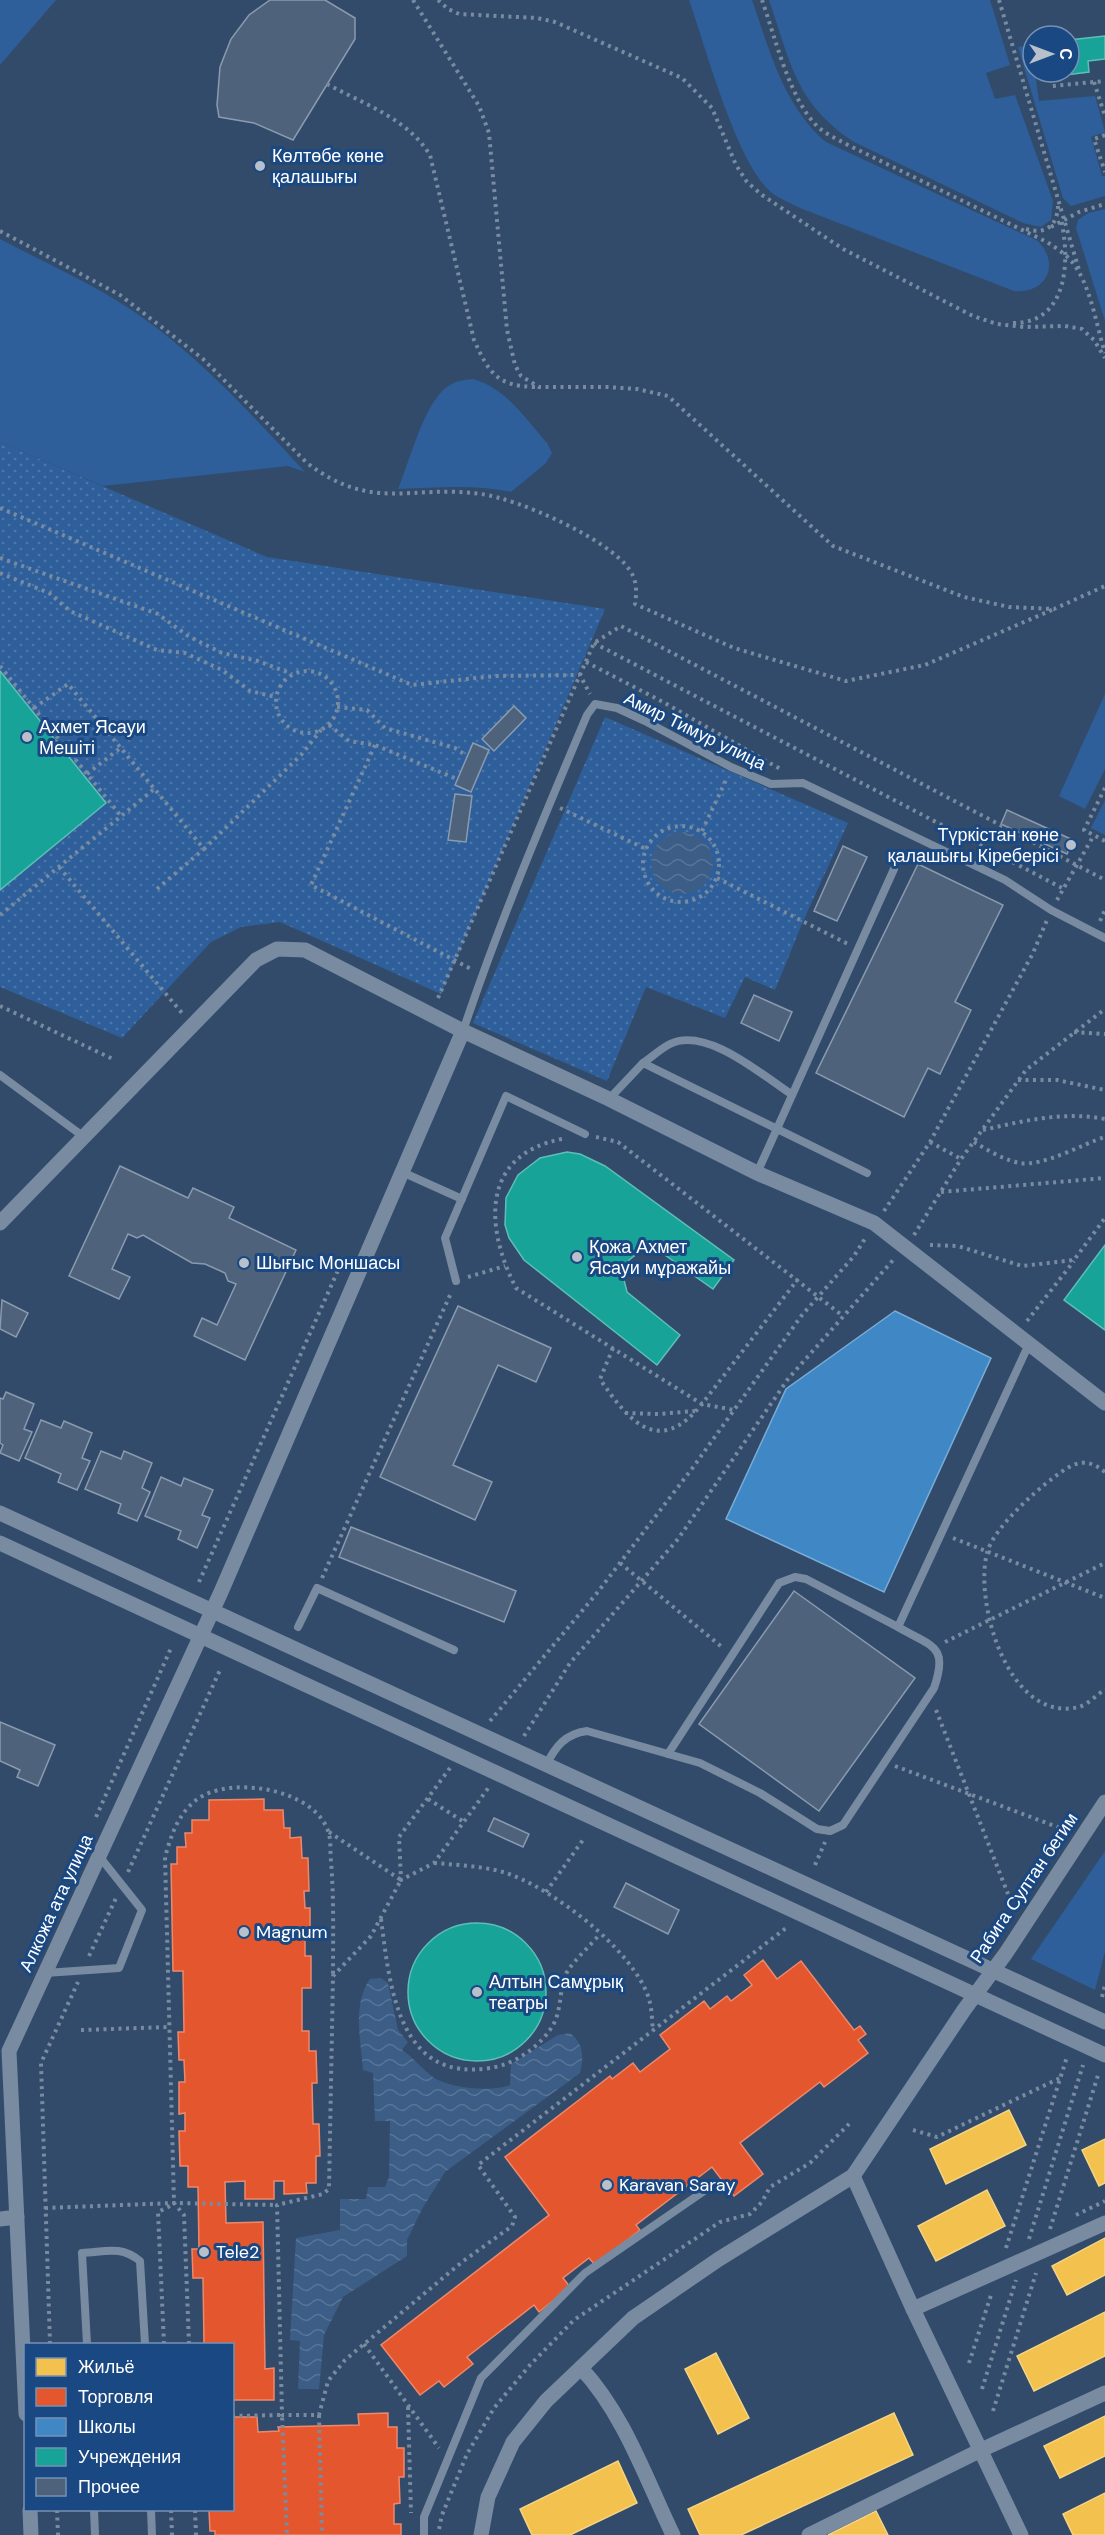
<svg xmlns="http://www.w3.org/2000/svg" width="1105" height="2535" font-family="'DM Sans',sans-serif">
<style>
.grass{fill:#2e5f9a}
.park{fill:url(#park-dots)}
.water{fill:url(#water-waves)}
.homes{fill:#f2c14e;stroke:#f6d483;stroke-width:1.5}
.shops{fill:#e4572e;stroke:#ec896d;stroke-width:1.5}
.schools{fill:#3f88c5;stroke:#79acd6;stroke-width:1.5}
.public{fill:#17a398;stroke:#5dbfb7;stroke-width:1.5}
.building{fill:#4e627c;stroke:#8b9baf;stroke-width:1.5}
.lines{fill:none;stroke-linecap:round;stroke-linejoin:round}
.path{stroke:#788ba0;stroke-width:4;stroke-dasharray:3 4.5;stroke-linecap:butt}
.lane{stroke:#788ba0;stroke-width:8}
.street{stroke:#788ba0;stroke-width:15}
.poi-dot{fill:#b7c0cb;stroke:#1a4882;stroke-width:2}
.labels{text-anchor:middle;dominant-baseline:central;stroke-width:6;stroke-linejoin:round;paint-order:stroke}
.poi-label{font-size:18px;fill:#fff;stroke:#1a4882;text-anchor:start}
.street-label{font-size:18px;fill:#fff;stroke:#1a4882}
</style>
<defs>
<pattern id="park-dots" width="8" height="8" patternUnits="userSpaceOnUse" patternTransform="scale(1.5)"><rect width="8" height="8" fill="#2e5f9a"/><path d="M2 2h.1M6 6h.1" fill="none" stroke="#4d77a9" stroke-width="1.8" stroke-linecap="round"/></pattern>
<pattern id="water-waves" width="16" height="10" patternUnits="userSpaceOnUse" patternTransform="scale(1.5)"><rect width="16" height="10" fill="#3b5d86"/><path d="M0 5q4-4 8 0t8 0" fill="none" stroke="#587598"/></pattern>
</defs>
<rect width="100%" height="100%" fill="#324b6a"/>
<!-- grass -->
<g class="grass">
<path d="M0,0H56L0,65Z"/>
<path d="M689,0H752C770,51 783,105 826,142L1038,241C1061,265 1046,294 1014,291L800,208C791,203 780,199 772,193C737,165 705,45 689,0Z"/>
<path d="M769,0H990L1010,65L986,73L995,99L1015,95L1053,201L1051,220L1041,227L1023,223L854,142C795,103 791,63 769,0Z"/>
<path d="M1031,45L1039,101L1095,96L1105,132L1091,137L1102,176H1105V196L1071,206L1063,198L1018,47Z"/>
<path d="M1105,209V321L1076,228L1078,220L1088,213Z"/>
<path d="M0,239C45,263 94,284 136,313C199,356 253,416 305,472L288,466L103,486L0,442Z"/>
<path d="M473,379C506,388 526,419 547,443L552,453L546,463L511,492C474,484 436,488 398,489C409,463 424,403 447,387C455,381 463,380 473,379Z"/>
<path d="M1105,694V769L1085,809L1059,796Z"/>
<path d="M1105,800V835L1091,828Z"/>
<path d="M1105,1851V1952L1095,1990L1031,1959Z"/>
</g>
<!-- park -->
<g class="park">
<path d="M0,442L267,557L605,609L441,994L280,922L241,927L211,942L122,1038L0,987Z"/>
<path d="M605,717L848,823L804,919L775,990L745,977L725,1018L646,987L607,1081L473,1023Z"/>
</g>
<!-- water -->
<g class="water">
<circle cx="682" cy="863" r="31"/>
<path d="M381,1978L388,1983L398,2030L408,2042L402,2050C413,2057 422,2069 433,2077C450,2089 492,2092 510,2085L511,2064L558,2035L570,2033C584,2044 584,2057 580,2073L445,2172L422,2209L407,2240V2256L343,2297L324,2335L319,2389H298L300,2341L290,2340L296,2238L340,2230V2199H366L368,2187H385L389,2177L390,2121H375L373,2073L363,2070C361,2041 352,2004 370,1979Z"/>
</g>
<!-- homes -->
<g class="homes">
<path d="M1009,2110L1026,2145L946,2184L930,2149Z"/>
<path d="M1105,2139V2183L1099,2186L1082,2150Z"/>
<path d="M987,2190L1005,2226L936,2261L918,2226Z"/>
<path d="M1105,2238V2275L1067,2295L1052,2266Z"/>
<path d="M1105,2312V2356L1034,2391L1017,2356Z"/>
<path d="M716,2353L749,2418L718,2434L685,2369Z"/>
<path d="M894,2413L913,2455L741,2535H700L688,2509Z"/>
<path d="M1105,2416V2456L1060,2478L1044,2446Z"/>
<path d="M618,2461L637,2503L570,2535H532L520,2509Z"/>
<path d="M1105,2493V2535H1073L1063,2514Z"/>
<path d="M876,2511L888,2535H828Z"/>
</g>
<!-- shops -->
<g class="shops">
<path d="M264,1799V1810H283L284,1828H290V1838L301,1837L302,1858H308L309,1891H304L305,1908H310V1939H305V1956H311V1988H302V2031H309V2051H316L317,2083H312L313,2124H319L320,2156H316V2183H306L307,2193L284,2194V2181H274V2199H245V2181L225,2182L226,2223L263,2222L265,2369L274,2368V2400H232V2344H204L203,2278H193L192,2249H199L198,2187H188V2166H180L179,2131H185V2113L179,2114V2082H185L184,2060H179L178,2032H184L183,1971H173L171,1864H177V1847H186L185,1833H192V1820H209V1800Z"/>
<path d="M763,1960L777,1979L801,1961L854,2030L860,2026L866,2034L858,2040L868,2053L824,2087L820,2082L740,2143L763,2174L734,2196L712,2167L636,2225L640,2230L595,2265L589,2258L563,2278L570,2287L539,2312L534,2305L467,2357L473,2364L444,2387L439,2381L420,2395L381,2345L549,2215L505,2157L610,2076L612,2079L633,2063L640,2072L670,2049L660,2035L704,2001L710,2009L727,1996L731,2001L752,1985L744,1975Z"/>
<path d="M388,2413V2427H397V2448H404V2477H399L400,2503L394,2504V2524H401V2535H215V2531H210L209,2510H232L233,2417H257L258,2432L279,2431L278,2427L359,2425L358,2414Z"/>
</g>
<!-- schools -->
<path class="schools" d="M895,1311L991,1358L884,1592L726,1519L786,1389Z"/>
<!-- public -->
<g class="public">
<path d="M1105,36V59L1088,61L1089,72L1058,76V72H1069V40Z"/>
<path d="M0,671L106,803L0,890Z"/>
<path d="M567,1152L580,1154L605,1166L734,1260L713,1289L662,1253L641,1251L629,1260L623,1276L627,1292L680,1335L657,1365L524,1260L509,1238L505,1225L506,1198L518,1175L540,1158Z"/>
<path d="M1105,1245V1330L1064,1300Z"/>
<circle cx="477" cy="1992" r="69"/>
</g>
<!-- building -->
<g class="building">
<path d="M270,0H325L355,18V39L293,140L254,123L219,117L217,105L220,67L231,39L249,15Z"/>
<path d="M514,706L526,718L494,751L482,739Z"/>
<path d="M473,743L489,750L471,792L455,785Z"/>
<path d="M455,794L472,796L466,842L448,840Z"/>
<path d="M1007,810L1073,840L1067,854L1001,824Z"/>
<path d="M843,846L867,857L837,921L814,911Z"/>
<path d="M918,864L1003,905L955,1002L971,1010L940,1074L928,1068L904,1117L816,1073Z"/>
<path d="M754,995L792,1012L779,1041L741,1023Z"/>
<path d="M120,1166L188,1198L193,1188L234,1207L229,1218L296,1250L245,1360L194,1336L202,1318L217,1325L236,1284L228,1281L225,1273L205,1264L192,1263L143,1235L137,1238L128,1234L112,1269L130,1277L119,1299L69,1276Z"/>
<path d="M2,1300L28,1313L16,1337L0,1329Z"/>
<path d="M458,1306L551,1348L536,1382L498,1365L453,1465L492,1482L475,1520L380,1477Z"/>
<path d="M6,1392L34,1404L24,1429L32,1432L19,1461L0,1453L3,1445L0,1443V1398L3,1399Z"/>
<path d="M41,1420L61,1428L64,1421L92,1433L82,1458L90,1461L77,1490L58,1482L61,1474L25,1458Z"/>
<path d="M101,1451L121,1459L124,1451L152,1463L142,1488L150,1492L137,1521L118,1513L121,1504L85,1489Z"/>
<path d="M161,1477L181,1486L184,1478L213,1490L202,1515L210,1518L197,1548L178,1539L181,1531L145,1516Z"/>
<path d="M351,1527L516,1591L504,1622L339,1557Z"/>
<path d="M794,1591L915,1678L819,1811L699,1724Z"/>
<path d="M0,1722L55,1745L38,1786L17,1777L20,1770L0,1761Z"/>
<path d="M494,1818L529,1834L523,1847L488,1831Z"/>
<path d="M626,1883L679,1910L668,1934L614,1907Z"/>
</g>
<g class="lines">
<!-- path -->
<g class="path">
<path d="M413,0L479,106L489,133L507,330L515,365L521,376L539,387H607L637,389L668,396L833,546L964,597L1009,607L1054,609L1105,586"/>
<path d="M438,0L448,9L459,14L537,18L555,22L682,78L712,108L736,165L747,182L762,195L843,249L973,316L997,324L1024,327L1065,326L1082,329L1094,340L1105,358"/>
<path d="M762,0C775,37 789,97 816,125C825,134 837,139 848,145L1047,242C1056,248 1066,254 1073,263C1091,287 1096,324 1105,353"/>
<path d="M999,0L1079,270"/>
<path d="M1050,72L1052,86L1105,81"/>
<path d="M1094,82L1105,116"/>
<path d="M327,84C364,104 408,119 430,155L474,340C489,373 497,386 535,387"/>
<path d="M1105,135L1094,139L1105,172"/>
<path d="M1051,227L1079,212L1105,204"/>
<path d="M1026,229C1046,235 1057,226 1058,206"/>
<path d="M0,231L120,295L203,359L307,463C373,513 411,484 481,494C519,499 608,539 629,569C637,580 637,592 635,604L734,648L846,681L925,665L1054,609"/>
<path d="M1013,323C1069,323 1070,259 1061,219"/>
<path d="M0,508L412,685L495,676L580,675L590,694"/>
<path d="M0,558L158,614L188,636L222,653L258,661L292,674"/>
<path d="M0,573L49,593L70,611L157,650L185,653L222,670L250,691L276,697"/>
<path d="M594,643L1064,889"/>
<path d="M586,662L663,702L782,770"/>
<path d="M0,666L121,816"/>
<circle cx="307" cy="702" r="31"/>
<path d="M337,707L367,710L385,728L455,748L467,756"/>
<path d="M34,708L68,684L204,849L301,755L321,730"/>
<path d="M329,725L349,741L375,745L457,779"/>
<path d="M375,745L311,885L473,970"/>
<path d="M87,774L119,749"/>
<path d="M1105,788L1084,830L1105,841"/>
<path d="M560,808L646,849"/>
<circle cx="681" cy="864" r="38"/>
<path d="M702,831L727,778"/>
<path d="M59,867L182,1013"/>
<path d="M717,878L848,944"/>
<path d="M157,889L204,849"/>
<path d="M1057,900L1094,835"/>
<path d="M0,915L153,790"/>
<path d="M1100,921L1105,910"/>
<path d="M438,998L594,643L621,626L1105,880"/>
<path d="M0,1006L113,1059"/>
<path d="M1074,1032L1105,1034"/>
<path d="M1018,1080H1057L1105,1090"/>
<path d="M983,1130C1023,1121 1063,1111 1105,1119"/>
<path d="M596,1137L618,1142L843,1316"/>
<path d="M562,1139C480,1155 485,1228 516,1288L702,1404L798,1279"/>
<path d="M930,1142L961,1159"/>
<path d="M974,1142C988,1150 1003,1160 1020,1163C1042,1167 1083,1144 1105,1137"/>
<path d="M941,1192L1105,1178"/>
<path d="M884,1211L930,1142L1033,953L1047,920"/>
<path d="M914,1235L961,1159L1026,1070L1105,1009"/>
<path d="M930,1245L958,1246L1022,1266L1074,1260L1105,1218"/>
<path d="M468,1277L505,1266"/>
<path d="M1027,1321L1074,1261"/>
<path d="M613,1348L600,1379C629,1422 659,1457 702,1404L734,1410"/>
<path d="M625,1413L659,1414L695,1411"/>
<path d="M1105,1472C1084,1455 1072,1464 1053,1478C1033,1493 993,1529 987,1553C974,1604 1009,1724 1079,1707C1087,1705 1098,1694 1105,1689"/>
<path d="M953,1538L1105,1598"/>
<path d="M620,1563L723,1648"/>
<path d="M322,1578L451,1293"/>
<path d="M199,1582L344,1257"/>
<path d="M945,1642L1105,1563"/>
<path d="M936,1710L1008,1894"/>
<path d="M490,1721L597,1593L694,1466L802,1315L854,1256L866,1237"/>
<path d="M524,1736L570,1663L678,1539L788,1379L894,1259"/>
<path d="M895,1766L1068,1831"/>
<path d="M450,1768L399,1837L401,1880L434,1863L489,1787"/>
<path d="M428,1799L464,1822"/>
<path d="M96,1817L171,1648"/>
<path d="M329,1832L401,1880L371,1936L333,1976L329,2189L323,2194L277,2205L282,2415H319L328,2381L345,2360L462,2262L512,2226L515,2217L478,2165L786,1928"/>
<path d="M434,1863C457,1865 481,1866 503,1872C550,1886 634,1950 649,1999C652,2009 652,2021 653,2031"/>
<path d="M815,1865L825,1842"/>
<path d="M128,1872L220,1670"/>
<path d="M546,1892L585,1837"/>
<path d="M381,1919C390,1987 398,2083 490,2068C514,2065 541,2046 553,2025C562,2010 559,1987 567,1972C575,1959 590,1946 600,1934"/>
<path d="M89,1956L116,1898"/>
<path d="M1102,1997L1105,1985"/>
<path d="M81,2030L169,2027"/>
<path d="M913,2130L937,2137L1060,2078"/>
<path d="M45,2208L174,2203L277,2205"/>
<path d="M1076,2215L1105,2201"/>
<path d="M1050,2229L1099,2072"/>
<path d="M1029,2239L1083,2065"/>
<path d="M1006,2248L1067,2057"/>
<path d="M50,2344L41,2063L78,1982"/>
<path d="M164,2344L158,2212L174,2204"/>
<path d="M189,2344L184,2215L174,2203L165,1857C171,1836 177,1816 195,1801C227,1774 317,1788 329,1834C331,1842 330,1852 331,1861C334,1899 333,1937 333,1975"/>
<path d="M364,2344L439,2448"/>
<path d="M969,2363L992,2292"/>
<path d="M982,2389L1016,2280"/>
<path d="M408,2407L411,2513"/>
<path d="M993,2411L1036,2273"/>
<path d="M319,2415L322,2535"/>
<path d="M232,2416L282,2415L287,2535"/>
<path d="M57,2510L58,2535"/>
<path d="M171,2510L172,2535"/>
<path d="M195,2510L196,2535"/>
<path d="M439,2529L442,2515L467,2454L494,2408L530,2365L574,2320L720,2222L750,2214L762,2202L770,2187L810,2163L852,2121"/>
</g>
<!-- lane -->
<g class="lane">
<path d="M463,1031C499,923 543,819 587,715L595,704L617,708L645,721L731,767L771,784L803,783L1005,880L1051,910L1105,938"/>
<path d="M643,1063C652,1057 660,1049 670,1044C706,1026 762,1075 791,1094"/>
<path d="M0,1075L84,1137"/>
<path d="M609,1099L643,1063L867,1173"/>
<path d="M402,1172L462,1199"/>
<path d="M757,1173L894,869"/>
<path d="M456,1281L445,1238L506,1096L585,1134"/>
<path d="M298,1627L317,1588L454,1650"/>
<path d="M668,1754L779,1583L795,1577L806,1579L898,1627"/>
<path d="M546,1765C556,1746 565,1734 587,1731L700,1763L760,1793L817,1829L830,1831L843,1825L934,1688C949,1645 932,1647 898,1627L1029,1344"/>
<path d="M45,1973L119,1968L142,1910L99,1856"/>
<path d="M87,2344L82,2253C105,2252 120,2245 140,2261L145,2344"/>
<path d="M94,2510L95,2535"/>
<path d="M151,2510L152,2535"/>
<path d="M424,2535V2517L481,2378L585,2273L707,2189"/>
</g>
<!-- street -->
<g class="street">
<path d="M0,1223L256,960L277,949L305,950L463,1031"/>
<path d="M0,1513L1105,2022"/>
<path d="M0,1543L1105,2055"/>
<path d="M853,2176L913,2309L1021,2535"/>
<path d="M0,2219L17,2217"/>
<path d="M913,2309L1105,2223"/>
<path d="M581,2368C624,2414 646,2479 673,2535"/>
<path d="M26,2414L9,2051L221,1592L463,1031L609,1099L757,1173L874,1223L1105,1403"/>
<path d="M30,2510L31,2535"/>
<path d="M481,2535L488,2497L513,2442L546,2401L633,2318L719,2259L853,2176L964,2010L1006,1953L1105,1802"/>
<path d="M809,2535L979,2451L1105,2393"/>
</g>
</g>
<!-- markers -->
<g class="poi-dot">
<circle cx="260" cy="166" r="6"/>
<circle cx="27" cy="737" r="6"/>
<circle cx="1071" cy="845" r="6"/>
<circle cx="577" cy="1257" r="6"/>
<circle cx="244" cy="1263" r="6"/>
<circle cx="244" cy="1932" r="6"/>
<circle cx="477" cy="1992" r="6"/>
<circle cx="607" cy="2185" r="6"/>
<circle cx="204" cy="2252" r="6"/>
</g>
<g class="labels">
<!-- poi labels -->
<g class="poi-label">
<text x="272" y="156">Көлтөбе көне<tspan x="272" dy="21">қалашығы</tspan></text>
<text x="39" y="727">Ахмет Ясауи<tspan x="39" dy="21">Мешіті</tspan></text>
<text x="1059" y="835" text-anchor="end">Түркістан көне<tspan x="1059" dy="21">қалашығы Кіреберісі</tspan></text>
<text x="589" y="1247">Қожа Ахмет<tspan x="589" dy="21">Ясауи мұражайы</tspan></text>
<text x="256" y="1263">Шығыс Моншасы</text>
<text x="256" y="1932">Magnum</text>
<text x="489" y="1982">Алтын Самұрық<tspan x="489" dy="21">театры</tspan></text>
<text x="619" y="2185">Karavan Saray</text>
<text x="216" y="2252">Tele2</text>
</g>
<!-- street labels -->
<g class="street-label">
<text transform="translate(695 731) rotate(26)">Амир Тимур улица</text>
<text transform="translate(1024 1888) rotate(-56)">Рабига Султан бегим</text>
<text transform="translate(56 1903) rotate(-65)">Алкожа ата улица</text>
</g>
</g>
<!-- legend -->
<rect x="24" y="2343" width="210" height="168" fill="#1a4882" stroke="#7691b4" stroke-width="1.5"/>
<rect x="36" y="2358" width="30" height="18" fill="#f2c14e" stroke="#7691b4" stroke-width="1.5"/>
<text x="78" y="2373" font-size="18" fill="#ffffff">Жильё</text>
<rect x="36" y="2388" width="30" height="18" fill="#e4572e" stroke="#7691b4" stroke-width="1.5"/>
<text x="78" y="2403" font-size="18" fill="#ffffff">Торговля</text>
<rect x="36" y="2418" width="30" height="18" fill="#3f88c5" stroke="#7691b4" stroke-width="1.5"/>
<text x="78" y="2433" font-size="18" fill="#ffffff">Школы</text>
<rect x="36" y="2448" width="30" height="18" fill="#17a398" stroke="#7691b4" stroke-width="1.5"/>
<text x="78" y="2463" font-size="18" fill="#ffffff">Учреждения</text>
<rect x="36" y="2478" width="30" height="18" fill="#4e627c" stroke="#7691b4" stroke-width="1.5"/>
<text x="78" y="2493" font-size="18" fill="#ffffff">Прочее</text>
<!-- north arrow -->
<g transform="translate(1051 54) rotate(90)"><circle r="28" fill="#1a4882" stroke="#7691b4" stroke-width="1.5"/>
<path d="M0-4.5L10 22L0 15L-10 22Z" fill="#b7c0cb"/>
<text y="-9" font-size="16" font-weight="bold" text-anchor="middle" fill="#ffffff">С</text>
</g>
</svg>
